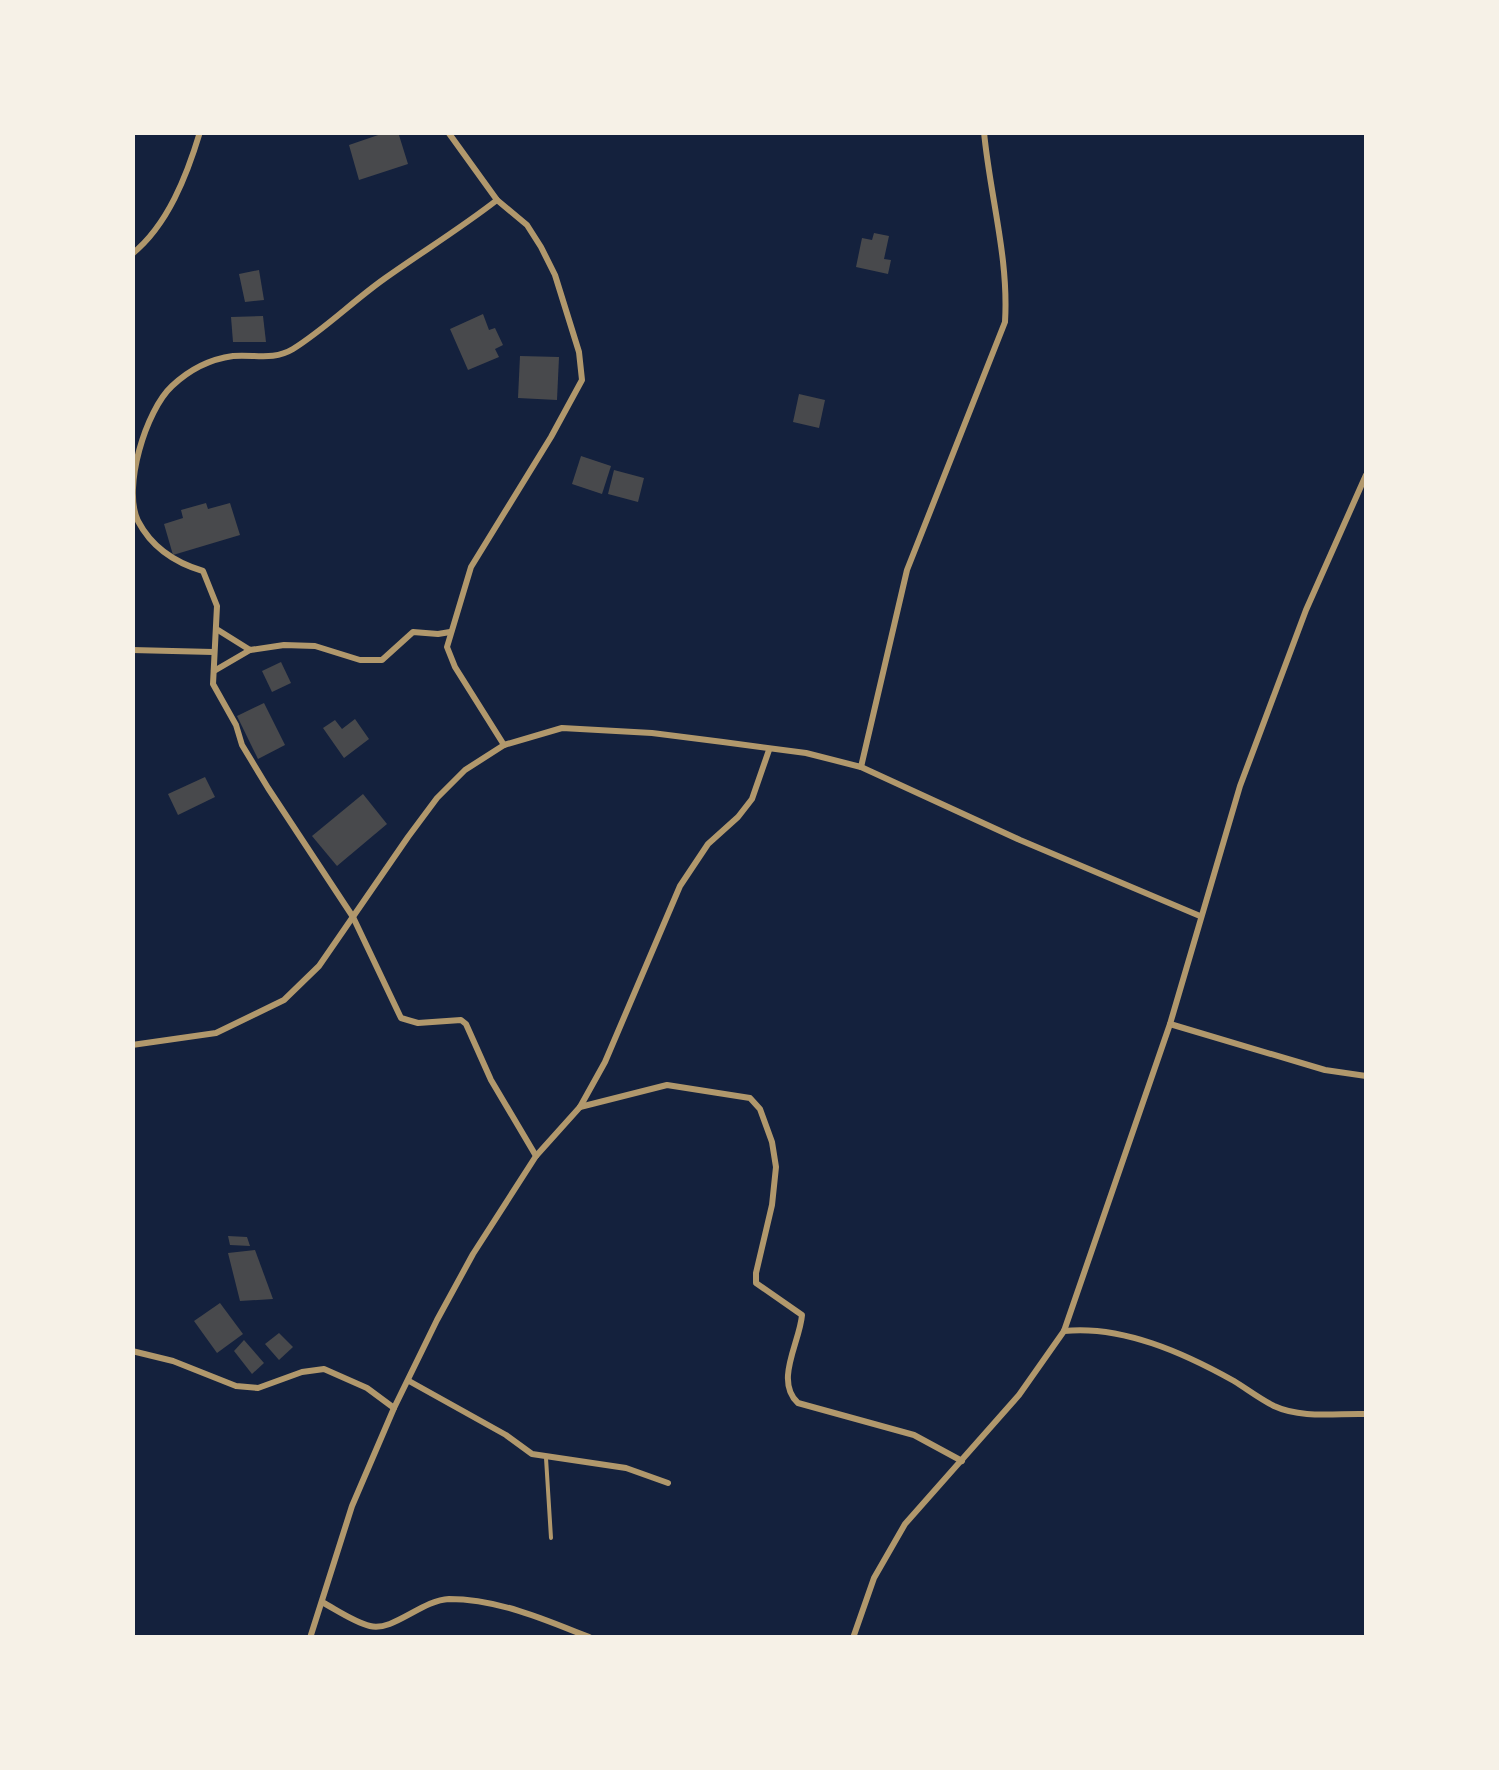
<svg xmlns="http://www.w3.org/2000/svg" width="1499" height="1770" font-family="'Open Sans',sans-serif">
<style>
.building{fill:#48494c}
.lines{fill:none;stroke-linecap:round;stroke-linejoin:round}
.service{stroke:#b1986c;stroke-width:4}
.minor{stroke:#b1986c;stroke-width:6}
</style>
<rect width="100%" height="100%" fill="#14213d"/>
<!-- building -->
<g class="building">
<path d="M387,132H398L408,164L359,180L349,145Z"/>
<path d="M874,233L889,236L884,259L891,260L888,274L856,267L862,238L872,240Z"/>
<path d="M259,270L264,300L245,302L239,274Z"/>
<path d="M483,314L489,330L495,328L503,345L495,349L499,357L468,370L450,329Z"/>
<path d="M263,316L266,342H233L231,317Z"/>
<path d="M520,356L559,357L557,400L518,398Z"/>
<path d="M799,394L825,400L819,428L793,422Z"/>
<path d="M581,456L611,466L602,494L572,484Z"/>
<path d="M614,470L644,478L638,502L608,494Z"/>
<path d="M206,503L208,509L230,503L240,535L173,555L164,524L183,518L181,510Z"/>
<path d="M281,662L291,683L272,692L262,671Z"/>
<path d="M264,703L285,745L258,759L237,716Z"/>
<path d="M355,719L369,739L344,758L323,728L335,720L342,729Z"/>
<path d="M205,777L215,797L178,815L168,794Z"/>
<path d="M363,794L387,824L337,866L312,836Z"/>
<path d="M228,1236L247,1237L250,1246L230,1245Z"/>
<path d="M255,1250L273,1299L240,1301L228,1253Z"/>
<path d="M220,1303L243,1334L217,1353L194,1321Z"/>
<path d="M279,1333L293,1347L279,1360L265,1344Z"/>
<path d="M244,1340L264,1363L252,1374L234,1351Z"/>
</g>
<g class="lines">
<!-- service -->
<path class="service" d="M546,1458L551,1538"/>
<!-- minor -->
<g class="minor">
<path d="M448,132L497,200L527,225L541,247L555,275L579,352L582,380L551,437L471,567L447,647L455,667L504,745"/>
<path d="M497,200C461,228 422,252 384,279C353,301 325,329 293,349C273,361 254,354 233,356C211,359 189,370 172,386C146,410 122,488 138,521C152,548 176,563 203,571L217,606L213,684L236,725L242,745L268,788L353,917L401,1018L418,1023L461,1020L466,1024L491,1080L536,1156"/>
<path d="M132,254C168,225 187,175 200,132"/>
<path d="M218,630L250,650L284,645L315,646L360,660H382L413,632L438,634L450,632"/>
<path d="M132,650L213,652"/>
<path d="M214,671L250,650"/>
<path d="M861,767L907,570L1005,322C1009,258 990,196 984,132"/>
<path d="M1170,1024L1325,1070L1366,1076"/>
<path d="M132,1045L216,1033L284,1000L319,966L408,837L437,798L465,770L504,745L562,728L652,733L723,742L806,753L861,767L1020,840L1200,916"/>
<path d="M580,1107L667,1085L750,1098L760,1109L772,1142L776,1167L772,1205L756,1273V1283L802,1315C800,1342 774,1381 798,1403L914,1435L962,1461"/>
<path d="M1064,1331C1122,1325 1184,1353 1234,1381C1247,1389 1260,1399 1274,1406C1302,1419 1337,1413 1366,1414"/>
<path d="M132,1351L173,1361L236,1386L258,1388L302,1372L324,1369L367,1388L394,1408"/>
<path d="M409,1381L506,1435L532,1454L626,1468L668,1483"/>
<path d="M322,1602C337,1610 354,1622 370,1626C393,1632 422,1600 449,1599C498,1599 547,1620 591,1638"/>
<path d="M310,1638L352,1506L394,1408L437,1320L473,1254L536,1156L580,1107L605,1062L680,886L708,844L738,817L752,799L769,750"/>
<path d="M853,1638L874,1578L905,1524L1019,1395L1064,1331L1170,1024L1240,786L1306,610L1366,475"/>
</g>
</g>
<!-- border -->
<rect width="1499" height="1770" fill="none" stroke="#f6f1e7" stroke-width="270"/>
</svg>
